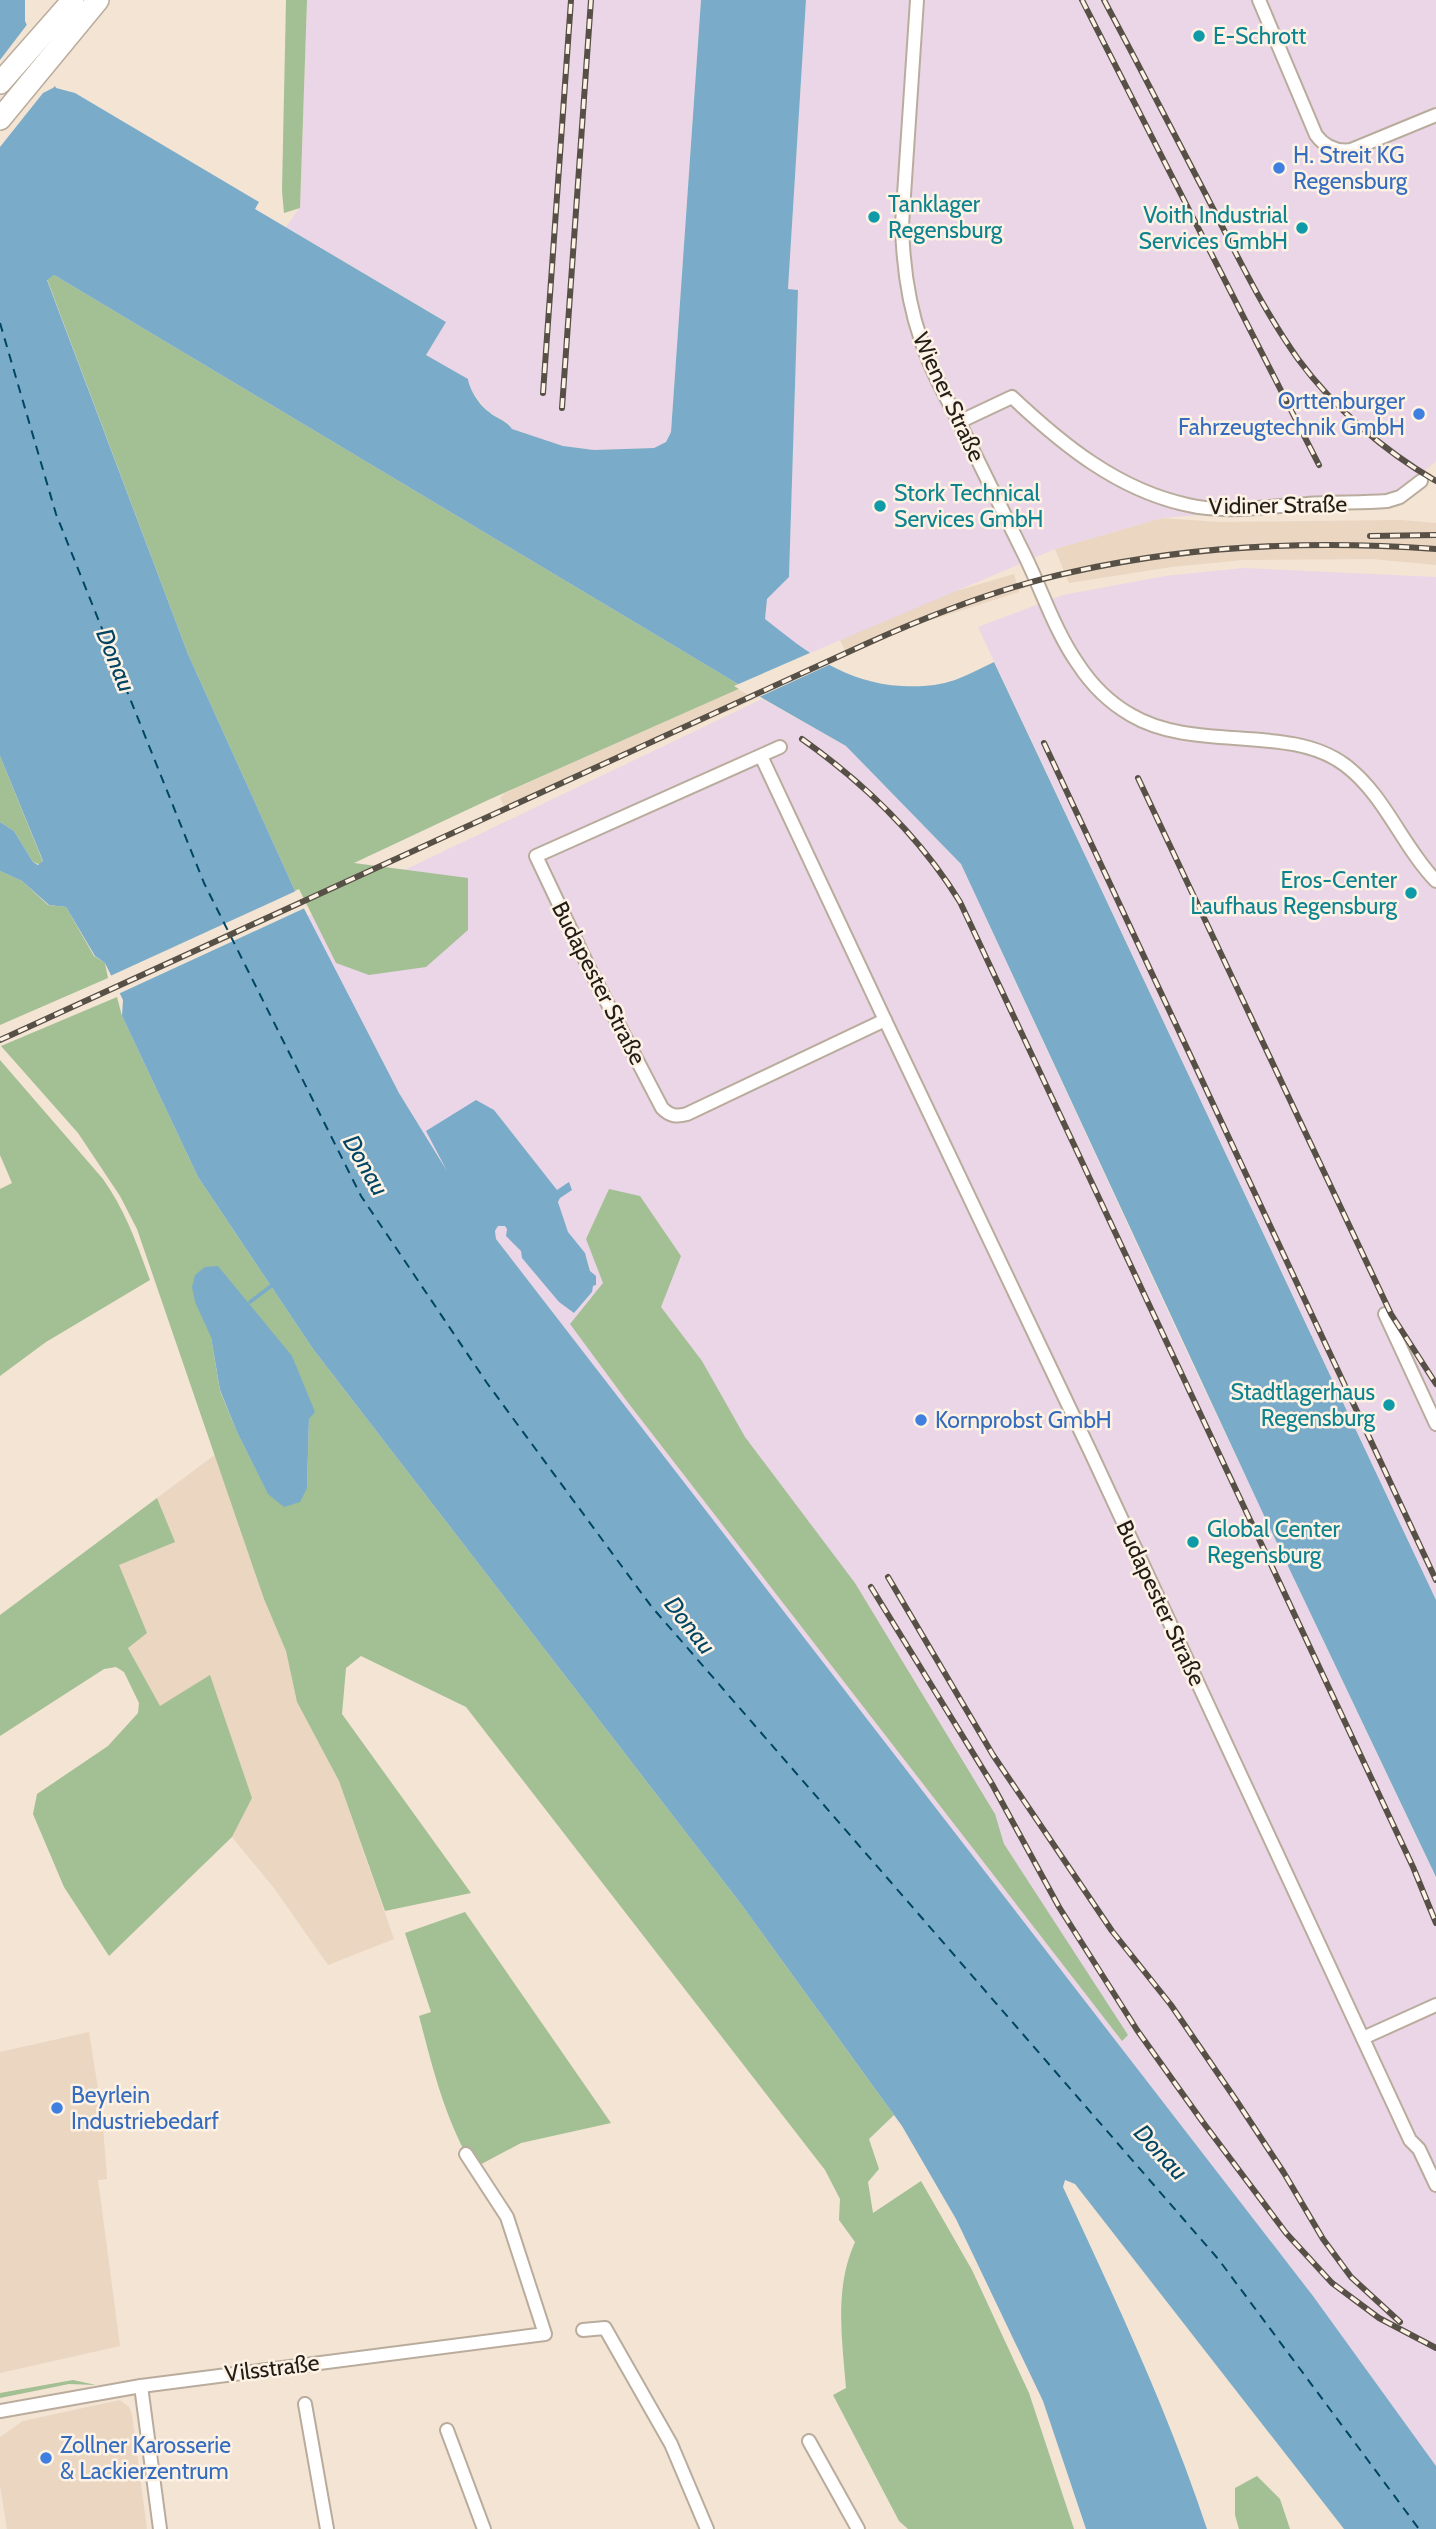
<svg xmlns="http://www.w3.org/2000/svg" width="1436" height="2529" font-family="Cabin,sans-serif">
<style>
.built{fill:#ead6c1}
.industrial{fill:#ead6e6}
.green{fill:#a3bf94;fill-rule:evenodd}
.water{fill:#7aacca}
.pier{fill:#f3e4d4}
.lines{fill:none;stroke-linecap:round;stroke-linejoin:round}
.stream{stroke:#7aacca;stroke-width:3.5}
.ferry{stroke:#004563;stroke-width:2;stroke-dasharray:9 7;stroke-linecap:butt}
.minor-casing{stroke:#baac9d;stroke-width:16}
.trunk-casing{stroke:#baac9d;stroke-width:24}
.minor{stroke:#fff;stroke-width:12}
.trunk{stroke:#fff;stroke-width:21}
.rail-casing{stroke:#575047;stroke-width:6}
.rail{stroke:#fef2e5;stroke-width:3.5;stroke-dasharray:10;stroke-linecap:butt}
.culture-dot{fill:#0f9aa8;stroke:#fef2e5;stroke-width:2.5}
.shop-dot{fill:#3f7fe0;stroke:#fef2e5;stroke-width:2.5}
.labels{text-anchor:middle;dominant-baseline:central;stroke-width:5;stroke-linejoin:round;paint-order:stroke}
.culture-label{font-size:23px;fill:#0d838f;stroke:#fef2e5;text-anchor:start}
.shop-label{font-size:23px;fill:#366cbe;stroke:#fef2e5;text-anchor:start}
.street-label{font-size:23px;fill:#221d17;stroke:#fef2e5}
.water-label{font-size:24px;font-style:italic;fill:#004563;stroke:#fef2e5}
</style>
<rect width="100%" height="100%" fill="#f3e4d4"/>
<!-- built -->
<g class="built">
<path d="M1162,518L1220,522L1401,520L1436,523V565L1372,559L1243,560L1171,567L1069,583L1055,549Z"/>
<path d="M1014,574L1019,592L922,623L847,655L840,640L946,594Z"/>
<path d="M738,689L755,699L506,810L500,798L505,793Z"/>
<path d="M216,1454L264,1599L286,1651L297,1702L339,1781L394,1939L328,1965L274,1888L232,1837L252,1798L210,1676L160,1707L128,1647L118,1565L174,1542L157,1498Z"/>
<path d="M89,2032L102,2114L107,2179L98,2180L120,2346L0,2373V2052Z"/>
<path d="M120,2400L129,2407L132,2415L147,2529H7L0,2485V2437L23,2421Z"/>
</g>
<!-- industrial -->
<g class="industrial">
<path d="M307,0H701L671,432L666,442L654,448L594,450L563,446L512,429L508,423L488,412L468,386V379L426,355L445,321L286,227L300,207Z"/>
<path d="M806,0H1436V461L1391,500L1162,518L1055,549L808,654L765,619L767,599L789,577L798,290L788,289Z"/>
<path d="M1243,568L1436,577V1600L978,627L1063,595L1165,576Z"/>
<path d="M762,699L846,746L961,864L1180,1338L1436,1878V2466L1313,2296L496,1239L495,1231L498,1226H505L507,1229L506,1236L521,1251L559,1302L574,1313L593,1286H596L585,1253L568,1233L558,1202L568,1183L557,1191L494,1110L447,1171L399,1093L308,916Z"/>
</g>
<!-- green -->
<g class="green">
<path d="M286,0H307L300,208L284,213L282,191Z"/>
<path d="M54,275L743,687L486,801L354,863L468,878V930L426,967L369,975L336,963L299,889L295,891L188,654L47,279Z"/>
<path d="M0,756L43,862L41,865L33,862L14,831L0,822Z"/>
<path d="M0,871L22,881L48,905L66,907L94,956L105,963L108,978L0,1025Z"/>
<path d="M117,997L122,1016L198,1177L313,1349L741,1904L894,2115L869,2139L879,2169L868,2182L873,2213L921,2181L972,2270L1029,2393L1074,2529H908L899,2521L833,2395L846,2388C842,2338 834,2289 855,2242L839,2220L840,2199L825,2170L466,1707L361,1656L346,1668L342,1714L471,1893L385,1911L339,1781L297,1702L286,1651L264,1599L137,1229L120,1196L78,1133L1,1046ZM211,1337L309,1418L307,1488L268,1493L237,1432L220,1391Z"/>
<path d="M0,1060L103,1179C125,1210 137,1244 150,1280L46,1342L0,1376V1189L12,1183L0,1155Z"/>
<path d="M609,1189L640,1196L681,1256L661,1307L702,1361L745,1437L855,1583L995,1814L1004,1844L1128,2035L1122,2041L626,1400L570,1324L603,1283L586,1239Z"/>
<path d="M157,1498L175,1542L119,1565L147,1633L128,1648L160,1706L210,1675L252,1798L232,1837L109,1956L64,1887L33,1814L37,1794L108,1746L138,1713L139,1703L124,1672L116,1667L104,1669L0,1736V1615Z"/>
<path d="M465,1912L611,2123L521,2143L474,2168C445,2120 433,2069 419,2016L431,2012L405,1933Z"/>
<path d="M73,2380L96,2385L69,2384L0,2398V2393Z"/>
<path d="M1257,2476L1280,2499L1290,2529H1239L1235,2515V2488Z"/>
</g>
<!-- water -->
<g class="water">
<path d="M0,0H25V21L56,88L75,93L259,202L255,209L446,322L426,355L468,379C469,389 480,406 489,412C497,419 506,420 512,429L563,446L594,450L654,448L666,442L671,432L701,0H806L788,289L798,290L789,577L767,599L765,619C808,653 845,683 902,686C919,687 938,686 955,680C968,675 981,668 994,662L1436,1600V1877L1267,1522L961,864L846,746L743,687L54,275L47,280L188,654L295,891L399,1093L447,1171L426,1131L476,1100L494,1110L557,1190L569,1182L572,1190L560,1198L558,1202L568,1232L585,1253L590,1271L596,1276V1285L593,1286L592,1292L574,1313L559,1302L522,1258L521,1251L506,1236L507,1229L505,1226H498L495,1231L496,1239L1313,2296L1436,2466V2529H1344L1075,2184L1065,2180L1063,2187C1115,2299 1168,2411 1207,2529H1086L1043,2401L956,2219L902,2126L741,1904L313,1349L198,1177L122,1016L123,1000L105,963L95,956L66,907L49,905L22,881L0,871V822L14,831L33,862L38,865L43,861L0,756Z"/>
<path d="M218,1266L292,1356L315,1412L309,1419L307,1488L300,1502L284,1507L268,1494L237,1432L220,1390L211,1337L195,1302L192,1287L195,1275L205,1267Z"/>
</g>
<!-- pier -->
<g class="pier">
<path d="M29,22L58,83L53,88L43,93L0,147V60Z"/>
<path d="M812,652L833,663L755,699L734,686Z"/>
<path d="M298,890L307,907L116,995L108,977Z"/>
</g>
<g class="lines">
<!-- stream -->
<path class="stream" d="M250,1302L271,1286"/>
<!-- ferry -->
<path class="ferry" d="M0,323L56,514L204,883L361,1196L487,1383L651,1606L1219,2260L1419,2529"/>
<defs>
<g id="minor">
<path d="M917,0L902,225C903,264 908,303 921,340C930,369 945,395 959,422C980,464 1001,507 1022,550C1041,587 1054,630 1078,664C1091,684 1110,703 1131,715C1195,753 1289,723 1345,765C1385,795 1402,846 1436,881"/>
<path d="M1259,0L1316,135C1325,147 1336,152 1351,150L1436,115"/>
<path d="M959,422L1012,397C1063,445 1118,490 1188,505C1226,514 1269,506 1307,504C1333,502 1360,503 1387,501L1400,497L1421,481"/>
<path d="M780,747L536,856L589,968L662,1108C670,1116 676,1117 687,1114L885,1020L1091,1453L1410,2140L1419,2149L1436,2185"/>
<path d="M761,756L885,1020"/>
<path d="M1385,1314L1436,1424"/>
<path d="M1363,2038L1436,2005"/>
<path d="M583,2330L605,2328L671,2444L707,2529"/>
<path d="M141,2386L160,2529"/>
<path d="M305,2404L327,2529"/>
<path d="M0,2411L141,2386L545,2334L507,2217L466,2154"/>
<path d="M447,2430L484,2529"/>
<path d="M809,2441L858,2529"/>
</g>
<g id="trunk">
<path d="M0,83L73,0"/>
<path d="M0,119L98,0"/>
</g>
</defs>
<!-- minor casing -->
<use href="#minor" class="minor-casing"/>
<!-- trunk casing -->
<use href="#trunk" class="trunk-casing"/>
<!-- minor -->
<use href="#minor" class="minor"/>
<!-- trunk -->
<use href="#trunk" class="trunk"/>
<defs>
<g id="rail">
<path d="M1082,0L1319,465"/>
<path d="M1104,0C1138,64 1171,128 1205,193C1234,249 1261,307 1298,359C1334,408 1384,451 1436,481"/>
<path d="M543,393L571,0"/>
<path d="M562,408L591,0"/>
<path d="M1370,536L1436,535"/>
<path d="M802,739C864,783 920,837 960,902L1413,1867L1436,1923"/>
<path d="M1044,743L1436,1580"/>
<path d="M1138,778L1391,1314L1436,1384"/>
<path d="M0,1040L868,643C933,614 1002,587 1072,572C1192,545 1314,540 1436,549"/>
<path d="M888,1577L993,1755L1112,1931L1171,2005L1236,2100L1284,2173L1323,2239L1351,2277L1400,2322"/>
<path d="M871,1587L992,1784L1059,1907L1137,2030L1202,2121L1286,2233L1332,2283L1379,2318L1436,2348"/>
</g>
</defs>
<!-- rail casing -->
<use href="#rail" class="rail-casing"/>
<!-- rail -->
<use href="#rail" class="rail"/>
</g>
<!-- markers -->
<g class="culture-dot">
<circle cx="1199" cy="36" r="7"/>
<circle cx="874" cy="217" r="7"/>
<circle cx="1302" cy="228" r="7"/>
<circle cx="880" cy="506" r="7"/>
<circle cx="1411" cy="893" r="7"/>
<circle cx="1389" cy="1405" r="7"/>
<circle cx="1193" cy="1542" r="7"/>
</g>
<g class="shop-dot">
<circle cx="1279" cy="168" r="7"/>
<circle cx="1419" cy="414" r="7"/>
<circle cx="921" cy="1420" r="7"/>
<circle cx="57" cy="2108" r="7"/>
<circle cx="46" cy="2458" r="7"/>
</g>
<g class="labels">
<!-- culture labels -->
<g class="culture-label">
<text x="1213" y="36">E-Schrott</text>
<text x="888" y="204">Tanklager<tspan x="888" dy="26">Regensburg</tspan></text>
<text x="1288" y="215" text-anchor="end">Voith Industrial<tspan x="1288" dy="26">Services GmbH</tspan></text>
<text x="894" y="493">Stork Technical<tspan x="894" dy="26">Services GmbH</tspan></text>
<text x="1397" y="880" text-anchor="end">Eros-Center<tspan x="1397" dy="26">Laufhaus Regensburg</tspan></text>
<text x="1375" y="1392" text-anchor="end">Stadtlagerhaus<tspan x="1375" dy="26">Regensburg</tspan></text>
<text x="1207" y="1529">Global Center<tspan x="1207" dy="26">Regensburg</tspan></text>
</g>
<!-- shop labels -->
<g class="shop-label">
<text x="1293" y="155">H. Streit KG<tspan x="1293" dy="26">Regensburg</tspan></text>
<text x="1405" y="401" text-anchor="end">Orttenburger<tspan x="1405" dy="26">Fahrzeugtechnik GmbH</tspan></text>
<text x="935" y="1420">Kornprobst GmbH</text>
<text x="71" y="2095">Beyrlein<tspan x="71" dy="26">Industriebedarf</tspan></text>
<text x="60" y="2445">Zollner Karosserie<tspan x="60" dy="26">&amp; Lackierzentrum</tspan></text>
</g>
<!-- street labels -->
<g class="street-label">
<text transform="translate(949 397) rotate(65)">Wiener Straße</text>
<text transform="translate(1278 505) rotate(-1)">Vidiner Straße</text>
<text transform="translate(599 983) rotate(63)">Budapester Straße</text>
<text transform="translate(1161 1603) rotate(65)">Budapester Straße</text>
<text transform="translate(272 2368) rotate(-7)">Vilsstraße</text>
</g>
<!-- water labels -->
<g class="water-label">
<text transform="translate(116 660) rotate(68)">Donau</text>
<text transform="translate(366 1165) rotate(60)">Donau</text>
<text transform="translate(690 1625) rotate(52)">Donau</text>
<text transform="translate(1161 2152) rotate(47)">Donau</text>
</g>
</g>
</svg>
